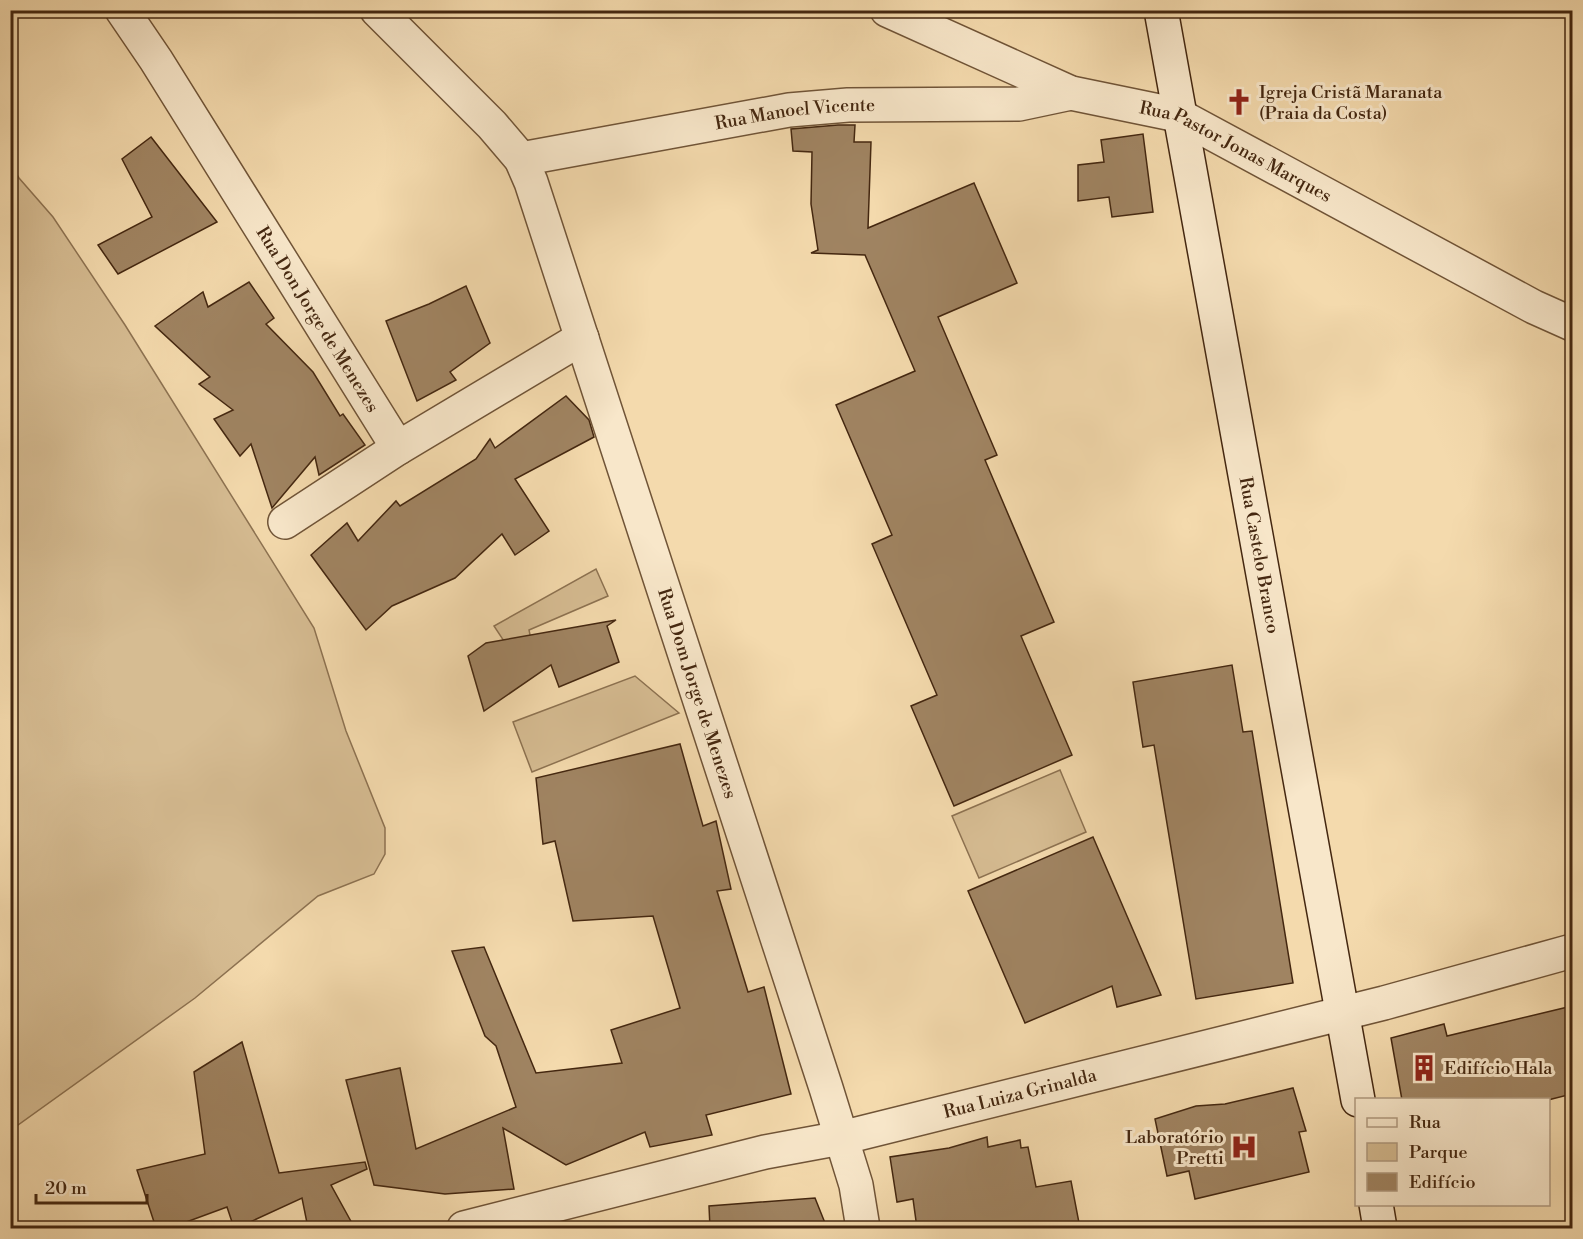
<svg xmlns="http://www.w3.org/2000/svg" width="1583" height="1239" font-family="'Libre Bodoni',serif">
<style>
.green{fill:#d6bc92;stroke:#8d7251;stroke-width:1.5}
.building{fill:#a08462;stroke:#442710;stroke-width:1.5}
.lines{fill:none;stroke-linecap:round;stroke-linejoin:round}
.minor-casing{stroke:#705437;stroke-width:36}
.secondary-casing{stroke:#442710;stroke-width:36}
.minor{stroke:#f8e7ca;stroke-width:33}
.secondary{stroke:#f8e7ca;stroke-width:33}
.labels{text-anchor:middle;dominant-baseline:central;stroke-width:6;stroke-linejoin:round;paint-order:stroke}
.poi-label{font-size:18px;fill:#442710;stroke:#f8e7ca;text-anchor:start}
.street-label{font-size:18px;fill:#442710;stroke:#f8e7ca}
</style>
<rect width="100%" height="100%" fill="#f4daad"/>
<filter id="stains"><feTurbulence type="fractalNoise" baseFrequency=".00333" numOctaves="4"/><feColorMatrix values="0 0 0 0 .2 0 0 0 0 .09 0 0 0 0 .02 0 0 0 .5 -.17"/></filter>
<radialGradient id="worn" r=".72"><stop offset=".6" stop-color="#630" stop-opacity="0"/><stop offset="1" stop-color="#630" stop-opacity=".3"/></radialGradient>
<!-- green -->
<g class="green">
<path d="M10,163L19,178L53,217L125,325L314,628L346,731L385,828V854L374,874L318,896L195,998L11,1130Z"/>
<path d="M596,569L608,596L529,630L538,673L527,676L494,626Z"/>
<path d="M635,676L679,713L532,772L513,722Z"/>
<path d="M1060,770L1086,832L979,878L952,816Z"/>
</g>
<!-- building -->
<g class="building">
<path d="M838,125H855L854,142H871L868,228L974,183L1017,283L938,317L997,455L985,460L1054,622L1021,636L1072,755L954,806L911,706L937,695L872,544L892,535L836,405L915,371L865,255L811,253L818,250L811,204L812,152L793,151L791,129Z"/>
<path d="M1143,134L1153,212L1112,217L1109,197L1078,201V165L1104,162L1101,140Z"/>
<path d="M151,137L217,222L118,274L98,245L152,217L122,159Z"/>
<path d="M249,282L274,318L266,324L313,372L340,416L343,414L365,445L319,475L315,457L272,508L251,444L240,456L214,419L233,410L199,384L210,377L155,326L203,292L208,307Z"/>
<path d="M466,286L490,343L450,372L456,380L417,401L386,321L429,304Z"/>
<path d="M566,396L589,420L594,437L515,479L549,531L515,555L502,534L455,578L392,606L366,630L311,555L347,523L358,541L396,501L400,506L476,459L490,439L495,448Z"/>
<path d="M616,620L607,626L619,662L559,687L551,665L484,711L468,656L486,643Z"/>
<path d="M1232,665L1243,732L1252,731L1293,983L1196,999L1154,745L1143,747L1133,682Z"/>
<path d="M680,744L703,826L716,821L731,889L717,891L748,992L764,987L791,1094L706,1115L712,1135L650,1147L645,1132L566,1165L503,1128L514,1189L445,1194L374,1185L346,1080L400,1068L416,1149L516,1107L496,1046L485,1036L452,951L484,947L536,1073L622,1063L611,1030L680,1008L653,916L573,921L555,841L543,844L536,778Z"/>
<path d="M1093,837L1161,995L1117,1007L1112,986L1025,1023L968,891Z"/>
<path d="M1572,1006V1094L1548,1100H1402L1391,1038L1444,1024L1447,1036Z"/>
<path d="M242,1042L279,1173L365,1162L367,1169L331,1185L353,1225L308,1228L302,1198L237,1228H234L227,1207L170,1228H156L137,1170L205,1154L194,1072Z"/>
<path d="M1293,1088L1306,1131L1299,1132L1309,1172L1195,1199L1189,1171L1167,1176L1155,1119L1196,1106L1225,1104Z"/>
<path d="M987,1137L988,1147L1020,1140L1021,1148L1028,1147L1036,1187L1071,1181L1080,1228H917L913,1199L897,1202L890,1157L949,1148Z"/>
<path d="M815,1198L827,1228H710L709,1206Z"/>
</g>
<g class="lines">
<defs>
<g id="minor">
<path id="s1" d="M122,10L156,60L398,448"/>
<path id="s2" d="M377,10L492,125L521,159L531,182L826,1088L856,1185L863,1228"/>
<path id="s3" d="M887,10L1071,93L1178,115L1534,307L1572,324"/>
<path id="s4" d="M521,159L789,110L848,105L1019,104L1071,93"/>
<path d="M285,522L398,448L582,338"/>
<path id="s5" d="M464,1228L765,1152L841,1138L1384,1003L1572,951"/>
</g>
<g id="secondary">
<path id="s6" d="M1161,10L1358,1100"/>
<path d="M1376,1204L1380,1228"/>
</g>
</defs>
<!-- minor casing -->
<use href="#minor" class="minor-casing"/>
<!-- secondary casing -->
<use href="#secondary" class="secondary-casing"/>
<!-- minor -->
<use href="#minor" class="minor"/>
<!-- secondary -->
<use href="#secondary" class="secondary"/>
</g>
<!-- icons -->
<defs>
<symbol id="church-bare" viewBox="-9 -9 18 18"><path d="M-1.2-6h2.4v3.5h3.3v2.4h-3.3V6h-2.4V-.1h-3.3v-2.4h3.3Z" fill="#8f2418" stroke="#f8e7ca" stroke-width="2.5" paint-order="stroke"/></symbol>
<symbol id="building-bare" viewBox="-9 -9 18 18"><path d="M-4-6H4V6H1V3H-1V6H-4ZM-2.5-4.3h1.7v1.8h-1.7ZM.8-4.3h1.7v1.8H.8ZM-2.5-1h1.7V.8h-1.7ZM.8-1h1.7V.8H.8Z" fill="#8f2418" stroke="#f8e7ca" stroke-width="2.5" paint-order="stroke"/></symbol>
<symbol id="hospital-bare" viewBox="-9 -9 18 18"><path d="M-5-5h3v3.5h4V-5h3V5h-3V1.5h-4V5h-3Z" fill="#8f2418" stroke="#f8e7ca" stroke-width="2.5" paint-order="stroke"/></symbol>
</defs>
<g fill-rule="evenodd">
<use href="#church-bare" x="1220" y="83" width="38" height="38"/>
<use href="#building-bare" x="1405" y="1049" width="38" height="38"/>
<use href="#hospital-bare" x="1225" y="1128" width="38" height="38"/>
</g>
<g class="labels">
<!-- poi labels -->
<g class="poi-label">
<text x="1259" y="92">Igreja Cristã Maranata<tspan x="1259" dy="21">(Praia da Costa)</tspan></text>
<text x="1444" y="1068">Edifício Hala</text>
<text x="1224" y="1137" text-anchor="end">Laboratório<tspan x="1224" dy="21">Pretti</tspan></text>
</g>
<!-- street labels -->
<g class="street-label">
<text stroke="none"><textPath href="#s4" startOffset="278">Rua Manoel Vicente</textPath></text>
<text stroke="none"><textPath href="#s3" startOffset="378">Rua Pastor Jonas Marques</textPath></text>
<text stroke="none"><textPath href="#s1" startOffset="366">Rua Don Jorge de Menezes</textPath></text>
<text stroke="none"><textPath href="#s6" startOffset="554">Rua Castelo Branco</textPath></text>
<text stroke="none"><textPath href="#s2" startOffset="770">Rua Dom Jorge de Menezes</textPath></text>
<text stroke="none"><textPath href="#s5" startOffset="572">Rua Luiza Grinalda</textPath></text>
</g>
</g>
<!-- margin -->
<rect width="1583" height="1239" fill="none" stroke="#f4daad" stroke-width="36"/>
<rect x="12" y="12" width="1559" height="1215" fill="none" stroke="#442710" stroke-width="3"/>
<rect x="18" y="18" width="1547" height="1203" fill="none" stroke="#442710" stroke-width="1.5"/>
<!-- legend -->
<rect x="1355" y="1098" width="195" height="108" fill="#f8e7ca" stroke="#b09a80" stroke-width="1.5"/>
<rect x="1367" y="1118" width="30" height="9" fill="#f8e7ca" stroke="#b09a80" stroke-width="1.5"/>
<text x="1409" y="1128" font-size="18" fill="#442710">Rua</text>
<rect x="1367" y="1143" width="30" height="18" fill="#d6bc92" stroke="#b09a80" stroke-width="1.5"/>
<text x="1409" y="1158" font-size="18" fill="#442710">Parque</text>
<rect x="1367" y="1173" width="30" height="18" fill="#a08462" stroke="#b09a80" stroke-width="1.5"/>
<text x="1409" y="1188" font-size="18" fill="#442710">Edifício</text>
<!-- scale -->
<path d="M36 1194v9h111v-9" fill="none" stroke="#442710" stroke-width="3"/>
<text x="45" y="1194" font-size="18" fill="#442710" stroke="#f8e7ca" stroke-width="4.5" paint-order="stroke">20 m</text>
<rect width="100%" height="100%" filter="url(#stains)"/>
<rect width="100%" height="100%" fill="url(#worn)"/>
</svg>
